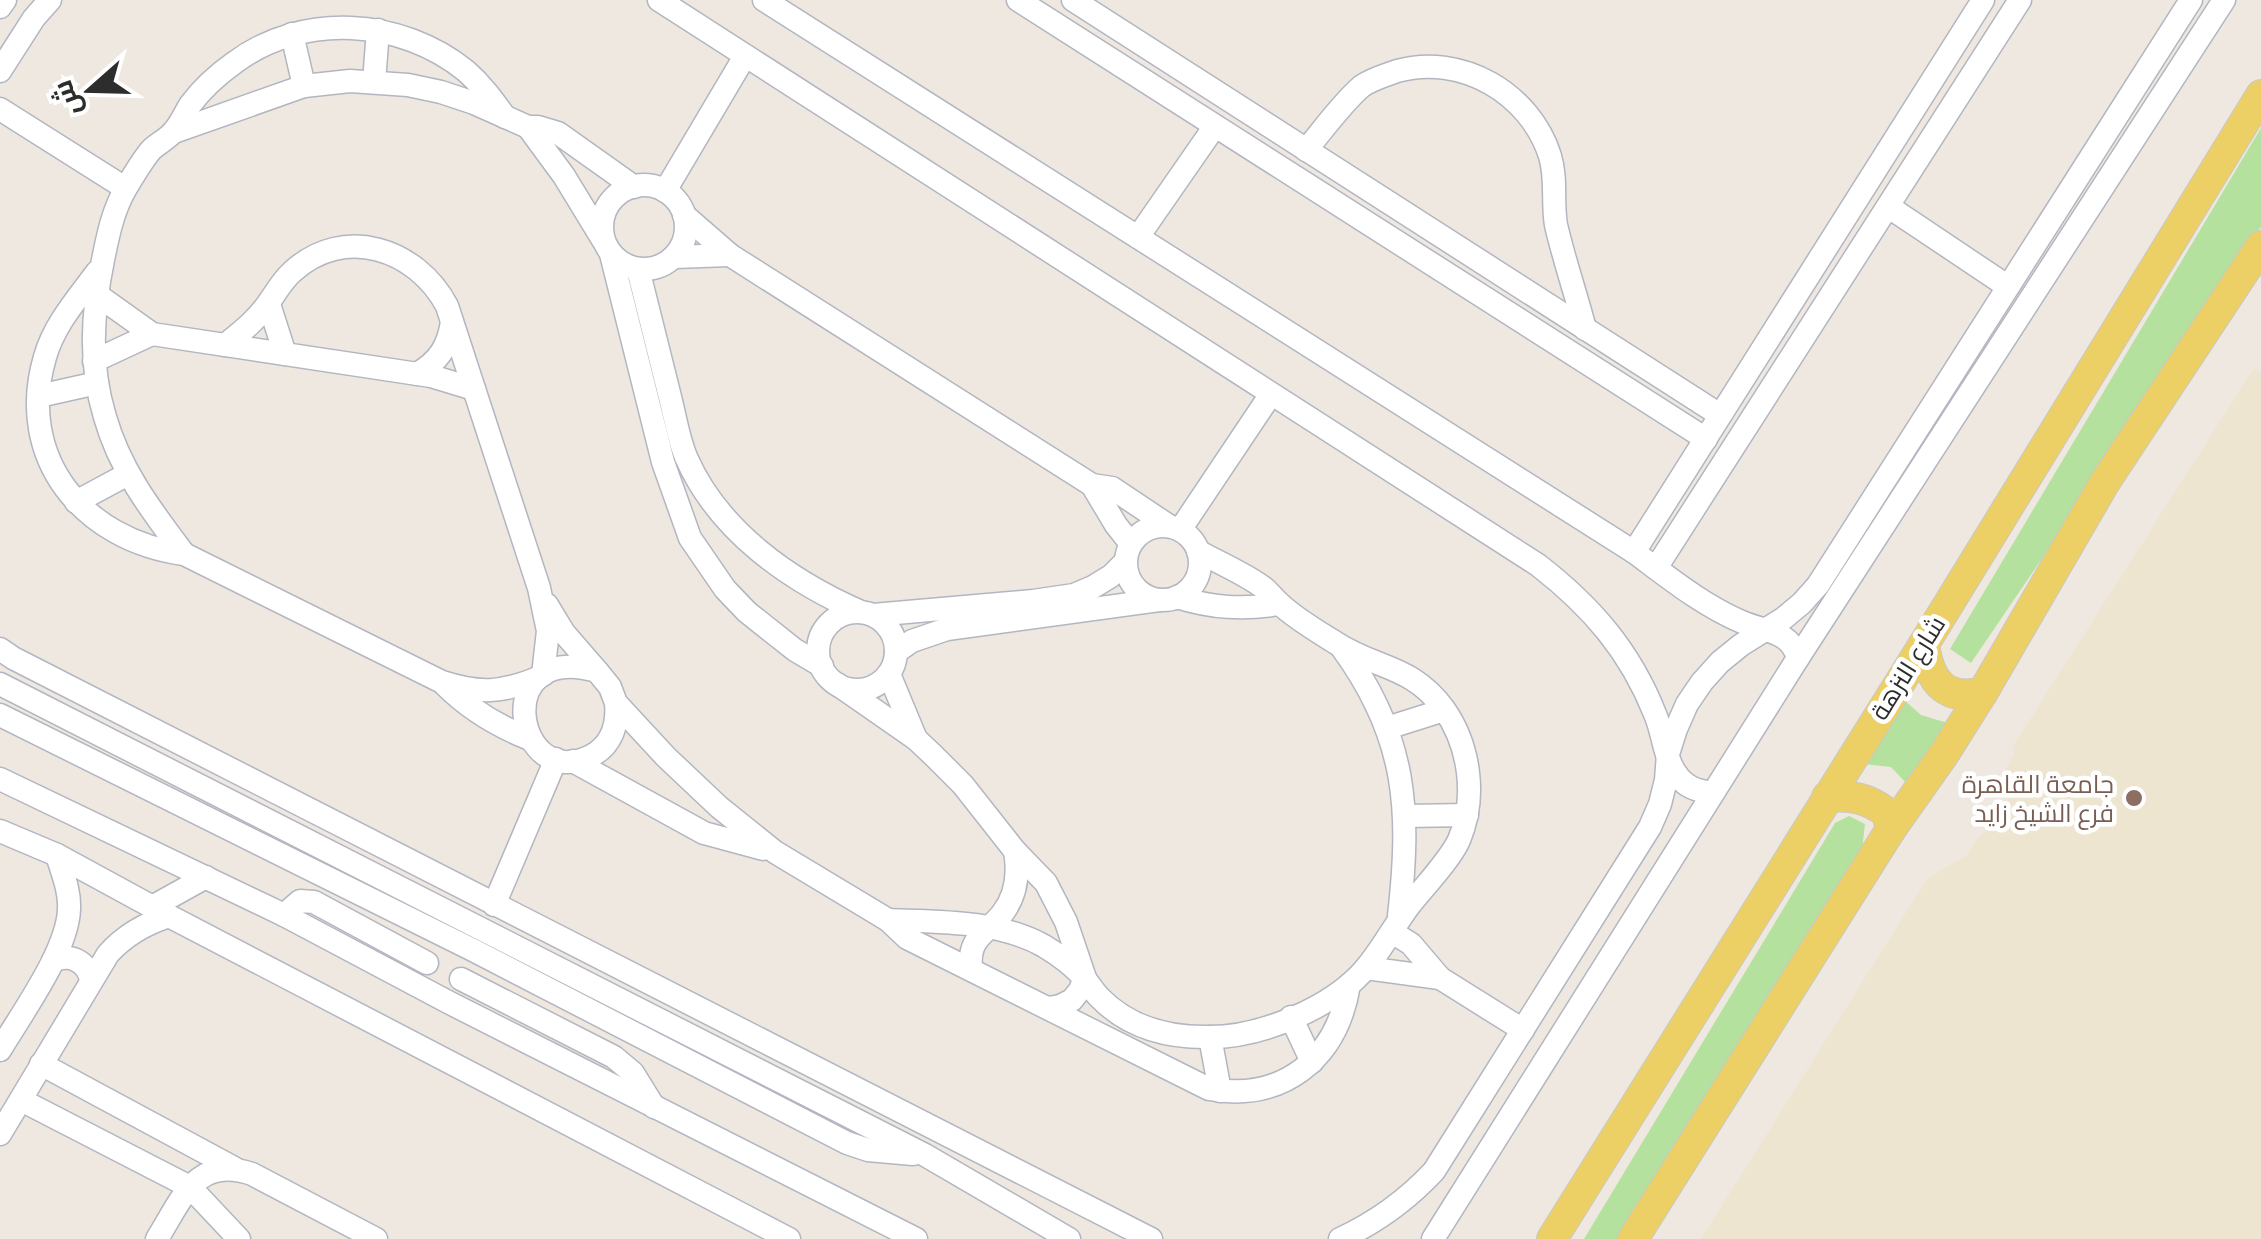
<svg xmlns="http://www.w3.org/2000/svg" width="2261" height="1239" font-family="'Roboto Condensed',Cairo,sans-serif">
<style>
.education{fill:#eee5d0}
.green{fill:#b4e29e}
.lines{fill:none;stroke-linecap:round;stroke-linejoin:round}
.minor-casing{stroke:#b3b6c0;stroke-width:25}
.major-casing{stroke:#c8c8c8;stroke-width:32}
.minor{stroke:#fff;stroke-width:22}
.major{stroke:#edd065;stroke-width:30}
.education-dot{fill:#8d6e63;stroke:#fff;stroke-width:4}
.labels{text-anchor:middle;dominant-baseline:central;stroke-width:9;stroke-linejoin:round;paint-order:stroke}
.street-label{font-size:25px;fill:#2d2d2d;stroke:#fff}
.education-label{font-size:25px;fill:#785e54;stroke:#fff;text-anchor:end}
</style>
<rect width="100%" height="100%" fill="#eee8e0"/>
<!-- education -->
<path class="education" d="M2254,368L2261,373V1239H1701L1927,879L1967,855L1976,840L1996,821L2017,776L2005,770L2014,755L2013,746Z"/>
<!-- green -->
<g class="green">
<path d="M2261,128V227L2173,366L1971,663L1950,649Z"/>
<path d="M1903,699L1921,715L1951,724L1909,786L1891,767L1864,764Z"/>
<path d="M1849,816L1865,824L1862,850L1629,1239H1584L1835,823Z"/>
</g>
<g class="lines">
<defs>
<g id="minor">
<path d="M659,0L1538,565C1592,607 1630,651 1655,714C1663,732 1664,756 1675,772C1684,787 1697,791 1713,793"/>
<path d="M764,0L1634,552C1668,577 1702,605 1742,622C1765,632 1790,630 1798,658"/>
<path d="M1018,0L1706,439"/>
<path d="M1073,0L1720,415"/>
<path d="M0,7L5,0"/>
<path d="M292,34L304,86"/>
<path d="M0,71L34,18L50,0"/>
<path d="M374,82L378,30"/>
<path d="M0,109L125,188"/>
<path d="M528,127L564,176L603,240"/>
<path d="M174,132L304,86L350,81L408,85L441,92L474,103L528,127H538L558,133L634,187"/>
<path d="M1306,150C1323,130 1342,103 1362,86C1372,79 1386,75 1397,71C1461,53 1530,93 1550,156C1557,179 1552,202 1556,225C1564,260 1576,294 1585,329"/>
<circle cx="644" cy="227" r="42"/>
<path d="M665,191L745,56"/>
<path d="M1889,207L2007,286"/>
<path d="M684,215L730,255L1092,485L1116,525L1131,544"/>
<path d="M1138,237L1215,126"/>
<path d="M611,254L663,462L690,538L725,589L747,612L795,650L822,666"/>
<path d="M674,257L730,255"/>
<path d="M638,269C649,312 659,354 670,397C675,416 678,438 686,457C718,531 790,581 861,612"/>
<path d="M97,272C77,299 54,325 45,357C15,458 84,541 184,554L442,682C479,694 501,693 538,678"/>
<path d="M96,294L152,334L431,376L474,389"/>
<path d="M269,304L285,354"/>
<path d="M225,345C241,332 258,319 269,302C277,291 282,281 292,272C344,224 417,249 447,306L539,588L548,631L543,675"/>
<path d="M94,361L152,334"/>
<path d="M417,374C439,361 448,347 452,322"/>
<path d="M39,396L97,383"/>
<path d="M1092,485L1112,488L1169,526"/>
<path d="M76,502L128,474"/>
<circle cx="1163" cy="563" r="37"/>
<path d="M1180,530L1271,394"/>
<path d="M1634,552L1983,0"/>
<path d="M184,554C151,510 120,470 105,417C89,365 92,313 103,260C108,235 113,210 126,188C133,176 142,161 151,150C158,143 168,139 174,131C181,123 185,113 190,105C202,89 217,75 234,63C302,12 401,18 466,71C482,85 493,100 505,117"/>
<path d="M1656,568L2020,0"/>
<path d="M1177,597C1212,608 1243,610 1279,604"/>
<path d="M547,605L564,633L597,671"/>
<circle cx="857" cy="651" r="39"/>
<path d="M873,615L1033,601L1074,595L1093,587L1111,576L1125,562"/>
<path d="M1342,648C1407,737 1411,810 1399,916"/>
<path d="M0,649L13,658L1151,1239"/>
<path d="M896,652L912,641L947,629L1159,600"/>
<path d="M889,674L916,739"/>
<path d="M0,684L925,1155L1069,1239"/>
<path d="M837,684L916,739L933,755L963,785L1015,851L1046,883L1066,922L1085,978L1080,990L1072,1000L1060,1006L1048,1008"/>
<path d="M445,685C470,710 497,726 530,739"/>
<path d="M616,703C618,725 612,745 591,756C515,794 488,640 597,671L610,687L616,703L666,757L719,807L775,852L888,920L907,938L1209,1089C1284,1102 1337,1058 1349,985"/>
<path d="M0,715L473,950L847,1143L868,1150L913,1154"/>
<path d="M1387,728L1444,710"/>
<path d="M573,761L704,833L763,849"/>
<path d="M0,779L284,915L450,1003L916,1239"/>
<path d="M1406,816L1467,815"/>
<path d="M0,831L57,855L169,916L789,1239"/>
<path d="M494,905L556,759"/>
<path d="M152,907L206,877"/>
<path d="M284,915L300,901L314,902L427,963"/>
<path d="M888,920C939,922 998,920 1044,946C1059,955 1074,966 1085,979C1090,985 1094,992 1099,997C1129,1028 1168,1038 1210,1037C1261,1037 1332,1008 1366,968C1382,949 1394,926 1409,906C1423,888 1450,860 1459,840C1477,798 1470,746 1444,709C1412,665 1376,669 1336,643C1317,631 1296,619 1280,604C1274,599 1270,593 1264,588C1244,573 1219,563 1198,551"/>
<path d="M1392,932L1411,944L1440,978L1523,1030"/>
<path d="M53,961C70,953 86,961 91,979"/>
<path d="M1366,968L1440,978"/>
<path d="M971,969C968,937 985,935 1002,914C1017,895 1019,874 1015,851"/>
<path d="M461,979L614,1057L633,1073L654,1107"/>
<path d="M1291,1017L1312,1062"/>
<path d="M1210,1037L1220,1091"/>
<path d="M0,1050C22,1013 68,950 69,909C70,890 62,872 57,855"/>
<path d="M41,1064L234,1168"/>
<path d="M21,1100L190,1187L239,1239"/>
<path d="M0,1134L108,954C125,935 144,924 169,916"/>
<path d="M157,1239C182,1199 196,1155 252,1174L376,1239"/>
<path d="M1340,1239C1377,1222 1406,1201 1434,1171L1650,827L1660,804L1666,780L1668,754L1676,729L1687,704L1702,682L1720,662L1741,645L1784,618L1802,603L1818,585L2191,0"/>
<path d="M1433,1239L1798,658L2224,0"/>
</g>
<g id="major">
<path d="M1924,644C1929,680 1944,702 1983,692"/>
<path d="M1827,797C1851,795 1868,798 1887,813L1891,829"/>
<path d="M1552,1239L1924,644L2261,95"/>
<path d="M1633,1239L1891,829L1944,754L1983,692L2105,482L2261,246"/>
</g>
</defs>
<!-- minor casing -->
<use href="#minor" class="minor-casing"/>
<!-- major casing -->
<use href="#major" class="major-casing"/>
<!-- minor -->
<use href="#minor" class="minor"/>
<!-- major -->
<use href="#major" class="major"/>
</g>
<!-- markers -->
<circle class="education-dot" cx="2134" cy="798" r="10"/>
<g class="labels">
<!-- street labels -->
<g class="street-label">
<text transform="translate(1908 668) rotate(-58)">شارع النزهة</text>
</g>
<!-- education labels -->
<g class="education-label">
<text x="2114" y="784">جامعة القاهرة<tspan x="2114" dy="29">فرع الشيخ زايد</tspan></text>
</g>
</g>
<!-- north arrow -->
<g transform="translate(90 90) rotate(250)" stroke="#ffffff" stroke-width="8" paint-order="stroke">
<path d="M0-8L18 38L0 25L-18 38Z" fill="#2d2d2d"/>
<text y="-15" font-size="28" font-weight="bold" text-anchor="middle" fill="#2d2d2d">ش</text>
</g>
</svg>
